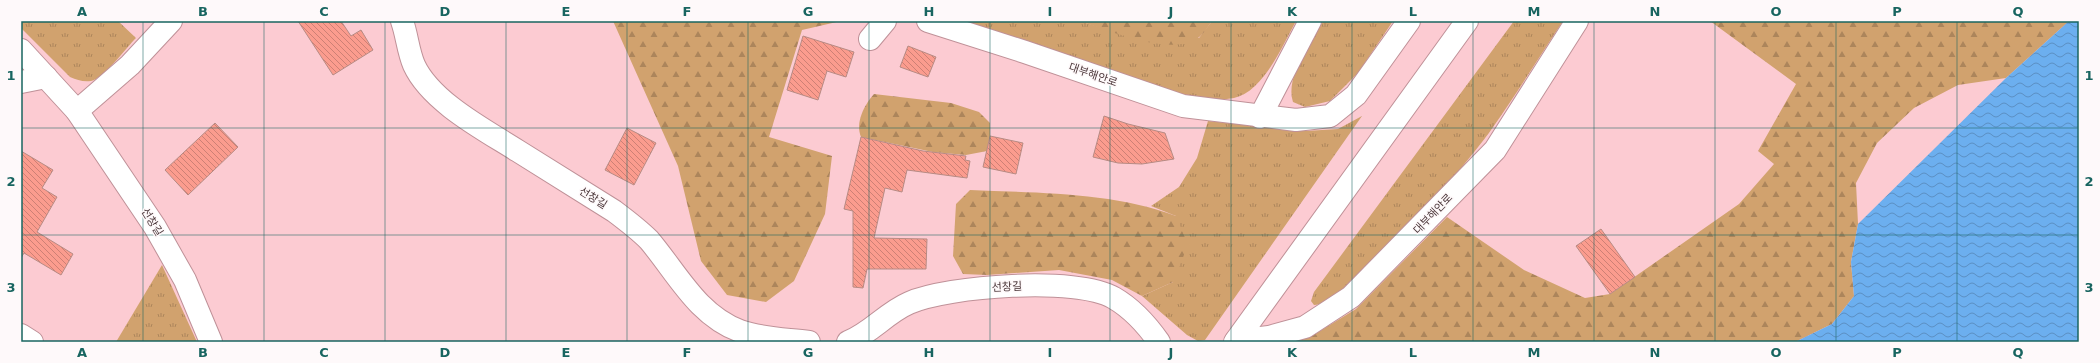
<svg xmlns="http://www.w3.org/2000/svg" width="2100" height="363" font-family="'DejaVu Sans','Noto Sans KR',sans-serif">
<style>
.grass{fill:url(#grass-tufts)}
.forest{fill:url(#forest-firs)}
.water{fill:url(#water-waves)}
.building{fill:url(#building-back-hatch);stroke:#b78b84}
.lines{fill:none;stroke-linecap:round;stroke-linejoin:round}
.minor-casing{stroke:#bf9198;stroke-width:24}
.minor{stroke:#fff;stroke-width:22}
.grid{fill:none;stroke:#186560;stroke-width:1;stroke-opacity:0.55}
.labels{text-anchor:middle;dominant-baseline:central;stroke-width:3;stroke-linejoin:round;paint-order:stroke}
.street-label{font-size:11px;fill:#4a3639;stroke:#fef9fa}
.neatline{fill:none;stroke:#186560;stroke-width:1.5}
.grid-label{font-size:13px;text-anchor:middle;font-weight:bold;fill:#186560}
</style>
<defs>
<pattern id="grass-tufts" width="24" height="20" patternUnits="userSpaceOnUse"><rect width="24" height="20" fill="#d1a26e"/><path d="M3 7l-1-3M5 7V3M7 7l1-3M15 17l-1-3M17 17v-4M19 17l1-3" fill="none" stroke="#ac855b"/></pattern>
<pattern id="forest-firs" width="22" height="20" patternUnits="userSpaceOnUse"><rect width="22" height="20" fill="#d1a26e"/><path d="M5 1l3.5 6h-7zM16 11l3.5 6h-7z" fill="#ac855b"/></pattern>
<pattern id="water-waves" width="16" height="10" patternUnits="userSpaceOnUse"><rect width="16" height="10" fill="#6cafef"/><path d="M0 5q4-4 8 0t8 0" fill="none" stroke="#5b8fc3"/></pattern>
<pattern id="building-back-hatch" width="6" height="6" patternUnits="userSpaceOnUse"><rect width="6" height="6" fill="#fb9c8e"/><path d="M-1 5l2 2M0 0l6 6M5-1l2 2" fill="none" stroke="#cd8075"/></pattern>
</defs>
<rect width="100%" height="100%" fill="#fccbd2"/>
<!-- grass -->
<g class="grass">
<path d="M21,21H118L136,38C126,48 104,78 91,81C83,82 77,80 70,77L21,28Z"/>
<path d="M952,21H1079L1130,36L1199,38L1212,21H1296C1283,45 1263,92 1234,98C1214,102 1192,96 1173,93Z"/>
<path d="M1323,21H1393L1358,73L1330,101L1305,107L1293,102C1285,75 1311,44 1323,21Z"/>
<path d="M1514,21H1563C1539,57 1516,95 1491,130C1469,162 1347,305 1314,305L1311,301L1314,292Z"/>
<path d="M1362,116L1205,340L1198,341L1187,335L1142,296L1173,282L1176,216L1151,206L1179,187L1197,158L1208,121L1306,131L1338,129Z"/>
<path d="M162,265L197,342H116Z"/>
</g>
<!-- forest -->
<g class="forest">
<path d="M613,21H841L802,30L769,137L832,156L825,214L794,281L766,302L727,295L701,261L678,166Z"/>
<path d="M1079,21H1212C1208,26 1204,34 1198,38C1170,57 1109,30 1079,21Z"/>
<path d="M1710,21H2069L2006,78L1958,85L1914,108L1877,143L1856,183L1858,224L1851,262L1854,296L1832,324L1795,342H1296L1315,334L1356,309L1447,217L1524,270L1585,298L1610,294L1739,204L1774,164L1758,151L1796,84Z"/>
<path d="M874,94L951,103L979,112L990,123V136L987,151L966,155L933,152L861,137C855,123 864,105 874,94Z"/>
<path d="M970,190C1037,193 1113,192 1176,216L1188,245L1173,282L1142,296L1112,280L1059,270L987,275L963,274L953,256L956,204Z"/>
</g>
<!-- water -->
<path class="water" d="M2069,21H2079V342H1795L1832,324L1854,296L1851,262L1858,224L2006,78Z"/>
<!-- building -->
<g class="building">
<path d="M298,21H341L351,36L361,30L373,50L333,75Z"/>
<path d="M803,36L854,52L846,77L827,71L818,100L787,90Z"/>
<path d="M908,46L936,57L928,77L900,67Z"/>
<path d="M1104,116L1128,124L1165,133L1174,159L1142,164L1118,163L1093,157Z"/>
<path d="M215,123L238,147L188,195L165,170Z"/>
<path d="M627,128L656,143L634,185L605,170Z"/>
<path d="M990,136L1023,143L1016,174L983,167Z"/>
<path d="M861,137L923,151L966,156L965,160L970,161L967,178L907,170L902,192L885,188L874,238L927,239L926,269H867L863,288L853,287V211L844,209Z"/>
<path d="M21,151L53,170L42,188L57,197L37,232L73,254L61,275L24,253L21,258Z"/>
<path d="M1601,229L1635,277L1610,294L1576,246Z"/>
</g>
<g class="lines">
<defs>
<g id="minor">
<path d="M402,21C407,35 408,51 414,65C431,102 485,130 518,151C550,171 582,191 614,211C626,220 638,229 649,240C677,273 697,315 740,331C762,339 786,339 809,342"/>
<path d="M928,21L1025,52L1183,106L1296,120L1330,116L1356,95L1409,21"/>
<path d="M870,39L885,21"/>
<path d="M21,50L77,111L155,227L185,280L211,342"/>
<path d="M21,82L46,77"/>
<path d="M77,111L130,65L171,21"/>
<path d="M1260,117L1310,21"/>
<path d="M21,335L32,342"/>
<path d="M1236,341L1269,337L1305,327L1351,297L1495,150L1577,21"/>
<path d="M848,342C871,333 886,313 909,303C948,286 1077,276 1114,298C1133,309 1147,325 1159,342"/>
<path d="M1235,342L1467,21"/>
</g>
</defs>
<!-- minor casing -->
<use href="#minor" class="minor-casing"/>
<!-- minor -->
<use href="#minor" class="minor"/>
</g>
<!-- grid -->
<path class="grid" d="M143,21V342M264,21V342M385,21V342M506,21V342M627,21V342M748,21V342M869,21V342M990,21V342M1110,21V342M1231,21V342M1352,21V342M1473,21V342M1594,21V342M1715,21V342M1836,21V342M1957,21V342M21,128H2079M21,235H2079"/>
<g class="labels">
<!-- street labels -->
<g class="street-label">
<text transform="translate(1093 75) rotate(19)">대부해안로</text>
<text transform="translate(593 198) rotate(32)">선창길</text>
<text transform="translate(1433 214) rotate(-46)">대부해안로</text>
<text transform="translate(152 222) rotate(58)">선창길</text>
<text transform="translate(1007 287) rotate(-3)">선창길</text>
</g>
</g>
<!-- border -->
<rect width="2100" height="363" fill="none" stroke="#fef9fa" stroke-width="44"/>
<rect x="22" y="22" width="2056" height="319" class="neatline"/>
<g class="grid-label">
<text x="82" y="16">A</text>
<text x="203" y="16">B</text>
<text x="324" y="16">C</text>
<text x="445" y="16">D</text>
<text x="566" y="16">E</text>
<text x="687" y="16">F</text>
<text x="808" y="16">G</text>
<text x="929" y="16">H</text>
<text x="1050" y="16">I</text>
<text x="1171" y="16">J</text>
<text x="1292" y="16">K</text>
<text x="1413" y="16">L</text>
<text x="1534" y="16">M</text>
<text x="1655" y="16">N</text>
<text x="1776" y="16">O</text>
<text x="1897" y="16">P</text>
<text x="2018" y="16">Q</text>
<text x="11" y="80">1</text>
<text x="2089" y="80">1</text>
<text x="11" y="186">2</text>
<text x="2089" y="186">2</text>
<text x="11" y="292">3</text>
<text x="2089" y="292">3</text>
<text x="82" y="357">A</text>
<text x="203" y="357">B</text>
<text x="324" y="357">C</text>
<text x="445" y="357">D</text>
<text x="566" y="357">E</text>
<text x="687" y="357">F</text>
<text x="808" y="357">G</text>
<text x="929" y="357">H</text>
<text x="1050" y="357">I</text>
<text x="1171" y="357">J</text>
<text x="1292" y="357">K</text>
<text x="1413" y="357">L</text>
<text x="1534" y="357">M</text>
<text x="1655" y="357">N</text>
<text x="1776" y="357">O</text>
<text x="1897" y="357">P</text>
<text x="2018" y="357">Q</text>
</g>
</svg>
